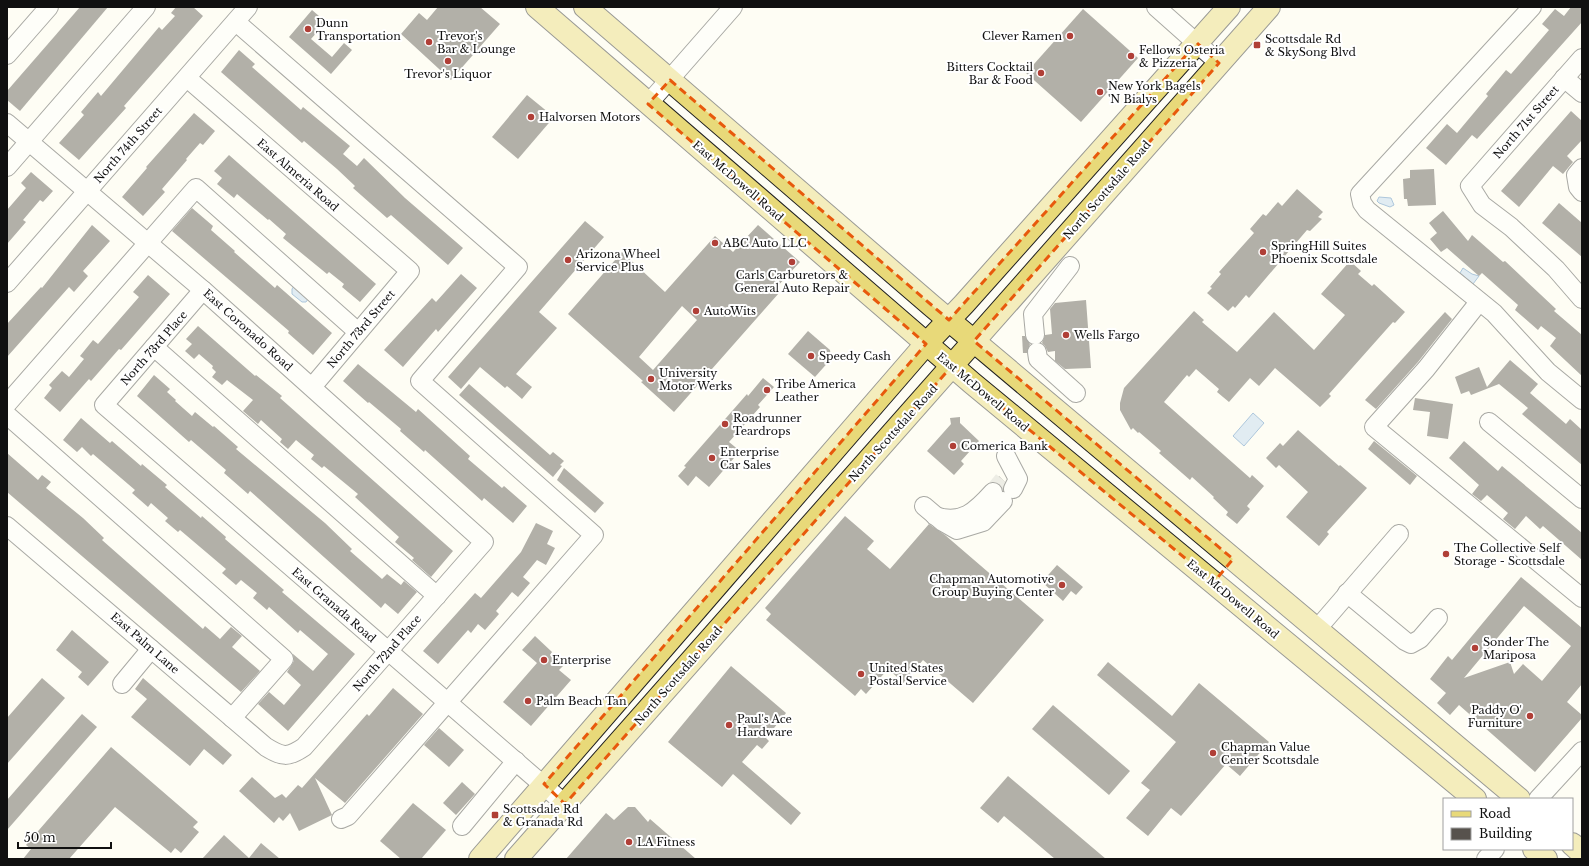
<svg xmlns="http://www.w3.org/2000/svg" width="1589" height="866" font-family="'Libre Baskerville',serif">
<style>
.water{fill:#bed7ef;stroke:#4d85be}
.building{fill:#57524d;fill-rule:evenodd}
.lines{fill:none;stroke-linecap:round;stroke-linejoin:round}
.minor-tunnel{stroke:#dad9d2;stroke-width:18;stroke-dasharray:18 9;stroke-linecap:butt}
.minor-casing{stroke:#434343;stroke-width:20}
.major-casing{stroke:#212121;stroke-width:24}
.minor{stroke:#fff;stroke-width:18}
.major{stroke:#e8d979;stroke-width:22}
.marked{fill:none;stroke:#e8590c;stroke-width:3;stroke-dasharray:8 5;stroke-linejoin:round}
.poi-dot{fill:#b03f37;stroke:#fff;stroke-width:1.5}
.labels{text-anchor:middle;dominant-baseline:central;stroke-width:4;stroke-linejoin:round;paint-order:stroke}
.poi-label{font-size:11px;fill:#101010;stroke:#fff;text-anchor:start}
.street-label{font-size:11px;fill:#101010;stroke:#fff}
</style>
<rect width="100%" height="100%" fill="#fefdf4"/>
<!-- water -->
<g class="water">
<path d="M1379,197L1391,198L1394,205L1390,207L1379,203L1377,201Z"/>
<path d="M1463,268L1472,274L1479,276L1473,284L1460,273Z"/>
<path d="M294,286L308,299L306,302H302L292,294V289Z"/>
<path d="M1253,413L1264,423L1244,446L1233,436Z"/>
</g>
<!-- building -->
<g class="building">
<path d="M80,7H108L20,111L7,100V91Z"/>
<path d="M176,7H193L203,16L124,106L126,108L79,160L59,143L84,115L81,112L98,92L101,96L159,27L162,30L175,16L171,13Z"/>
<path d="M438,7H480L500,24L451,80L401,34L419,13L427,20Z"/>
<path d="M1571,7H1582V22L1477,139L1472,135L1446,165L1426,148L1447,124L1457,133L1488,96L1486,94L1506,70L1511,74L1549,30L1542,24L1555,9L1564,16Z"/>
<path d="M1083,9L1138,58L1081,122L1026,73Z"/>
<path d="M312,10L326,22L311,39L332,57L344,43L352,50L331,74L289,37Z"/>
<path d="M239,50L255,64L252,67L301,110L303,107L350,146L343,154L357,166L364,158L405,198L463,248L448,265L391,215L387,218L353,188L355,186L337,169L304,141L302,143L221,72Z"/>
<path d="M527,95L554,117L518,159L492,137Z"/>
<path d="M1571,111L1582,121V140L1567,156L1573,162L1563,174L1553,166L1519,207L1501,191Z"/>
<path d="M194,113L215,131L203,145L200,143L186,159L187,160L162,189L165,192L143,216L122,197L147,168L146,167Z"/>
<path d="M229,155L376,284L360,302L342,287L344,284L329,272L327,274L283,238L286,234L269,219L268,220L237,194L234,198L217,184L222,178L214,171Z"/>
<path d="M1434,169L1436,205L1408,206L1407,199H1404L1403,179L1410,178V170Z"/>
<path d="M31,172L53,191L43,202L40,200L23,220L26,222L7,244V210L26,188L21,183Z"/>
<path d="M1297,189L1323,212L1318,217L1322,219L1310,231L1307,230L1249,298L1246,295L1235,308L1233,306L1228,311L1207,293L1212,288L1210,287L1221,274L1219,272L1254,233L1250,229L1263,214L1266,216L1278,202L1282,206Z"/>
<path d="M1559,203L1582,223V257L1542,223Z"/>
<path d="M192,208L213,226L211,230L235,251L234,252L275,288L277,285L332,333L313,355L288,333L289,331L172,231Z"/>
<path d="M1443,211L1468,241L1472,235L1503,262L1505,261L1556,309L1554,311L1582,335V376L1550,346L1556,338L1541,326L1538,330L1515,310L1518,305L1482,273L1479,276L1447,248L1441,252L1430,239L1437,233L1429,223Z"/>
<path d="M585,221L604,237L539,312L557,328L516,374L532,387L522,399L507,386L505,388L480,367L461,389L448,377Z"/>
<path d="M92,225L110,241L83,271L88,276L74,292L69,287L7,357V324L41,287L42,288Z"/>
<path d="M758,225L800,262L775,289L779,293L674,412L641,382L643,381L568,314L622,252L665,292L715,236L733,252ZM682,306L697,320L653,370L639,357Z"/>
<path d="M1350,261L1361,271L1358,274L1372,286L1374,284L1405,312L1395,323L1393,322L1329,394L1331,396L1320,407L1275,368L1259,386L1250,378L1229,402L1217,392L1219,389L1196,369L1189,377L1187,375L1164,402L1250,478L1252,475L1264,486L1247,506L1250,509L1237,524L1226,515L1228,512L1213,498L1214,497L1192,477L1190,480L1159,453L1161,451L1139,432L1138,433L1133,428L1131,430L1120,410V403L1124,388L1194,311L1204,320L1202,322L1237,352L1274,312L1314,350L1345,315L1321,294Z"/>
<path d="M461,274L477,288L438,332L436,329L403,367L384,350L432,298L436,302Z"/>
<path d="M148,275L170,294L121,350L119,349L91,381L89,379L60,412L44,398L52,388L49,385L62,371L69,377L84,359L80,356L93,340L98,344L139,297L133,292Z"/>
<path d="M1086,300L1091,368L1065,369L1055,361V351L1048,352L1045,346L1042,343L1045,335L1052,334L1050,309L1055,303Z"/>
<path d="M1445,312L1452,319L1418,362L1376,409L1365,400Z"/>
<path d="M198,326L255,376L256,375L282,396L280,398L453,551L431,577L412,560L414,558L395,542L399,537L355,497L358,494L324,466L322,468L311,459L314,455L296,440L288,449L280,442L282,439L261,420L258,424L243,411L253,400L227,380L222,385L212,377L216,372L212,368L213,366L199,354L194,359L185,351L192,344L186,339Z"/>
<path d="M808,331L830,350L831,359L815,377L788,354Z"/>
<path d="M1022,336H1025L1030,344L1027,353H1023Z"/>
<path d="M1510,360L1538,384L1530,393L1566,424L1570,419L1582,430V465L1522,414L1528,408L1499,384L1471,395L1469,391L1461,394L1455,377L1479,367L1487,387Z"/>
<path d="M358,364L416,412L418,409L470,456L468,459L502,488L504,486L527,506L513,523L484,498L482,501L425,450L424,452L400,431L401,429L369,402L368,403L343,381Z"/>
<path d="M154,375L170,389L167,392L176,400L175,401L192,416L195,412L213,427L214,426L238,447L236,449L325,523L352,549L350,551L382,579L387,574L401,585L404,581L417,592L398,614L385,603L381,608L250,491L248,494L224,473L226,470L191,440L189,442L137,396Z"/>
<path d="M763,378L774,387L758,405L760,407L729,442L740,451L709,487L696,476L688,486L678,476L686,467L684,466L747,394L748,396Z"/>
<path d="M469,384L550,455L553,452L564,461L560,465L562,466L553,477L459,395Z"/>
<path d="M1415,398L1453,404L1448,439L1427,436L1430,412L1413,410Z"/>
<path d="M960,417V423L979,441L961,461L964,464L954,475L927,451L951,424L950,418Z"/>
<path d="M81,418L110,443L112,441L141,466L142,464L167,485L165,487L201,518L202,516L226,537L225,539L284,590L282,592L355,654L288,731L258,704L269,692L284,705L301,685L287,672L294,661L293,654L313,671L328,654L300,630L298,633L269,607L267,610L253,598L257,593L241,580L236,585L222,573L226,569L180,530L178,532L165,521L168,518L151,503L148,507L132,493L135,490L93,454L91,456L82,447L77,452L63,440Z"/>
<path d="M1298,430L1339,466L1340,465L1367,488L1327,532L1329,534L1319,546L1286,517L1308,492L1279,465L1276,468L1266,458L1280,443L1283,446Z"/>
<path d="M1374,441L1417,476L1410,485L1368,449Z"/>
<path d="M1464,441L1498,471L1502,466L1582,533V560L1543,526L1540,529L1526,516L1515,529L1503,519L1508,513L1487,495L1481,501L1472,494L1479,485L1449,458Z"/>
<path d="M7,453L38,480L42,475L51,482L46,488L83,518L104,538L102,540L203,629L205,626L220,639L231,627L242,636L232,647L260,671L241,692L7,492Z"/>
<path d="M564,468L604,503L595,513L557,480Z"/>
<path d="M999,476L1005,482L1003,488L1000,484L994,482Z"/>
<path d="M845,516L874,541L867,549L890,569L929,524L945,535L1044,620L973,703L923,660L904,683L888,669L866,694L861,689L855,696L766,620L771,614L765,608Z"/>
<path d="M536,523L553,531L547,544L555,548L546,565L537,560L523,577L530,583L518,597L512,592L496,611L499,614L485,630L478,624L471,633L468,630L438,664L423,651L475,593L481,598L521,552Z"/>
<path d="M1057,565L1083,587L1076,595L1071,591L1063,601L1042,582Z"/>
<path d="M1521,577L1582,628V684L1567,702L1582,715V718L1535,772L1459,705L1450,715L1437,703L1446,693L1430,679L1448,656L1452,660ZM1524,606L1571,646L1542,681L1523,664L1514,674L1510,662L1464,678Z"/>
<path d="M72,630L109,662L88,686L78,677L82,672L56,650Z"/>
<path d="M535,636L552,652L550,655L563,666L559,670L571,680L531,726L503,702L537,663L522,650Z"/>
<path d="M1108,662L1172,716L1199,683L1269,742L1240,776L1226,764L1181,816L1171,808L1148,836L1126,818L1150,790L1141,783L1176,742L1097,675Z"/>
<path d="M731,666L786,713L766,738L769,741L762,749L757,745L742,762L801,813L791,825L733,774L722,787L668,742Z"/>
<path d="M42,678L65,698L7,764V718Z"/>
<path d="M143,678L232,755L223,765L204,749L190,766L131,717L147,699L135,689Z"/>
<path d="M393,688L423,714L345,803L315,778L332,815L299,831L290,813L283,821L279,817L274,823L239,791L252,777L275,798L282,794L286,798L298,785L302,788L367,714L369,716Z"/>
<path d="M1053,705L1130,771L1109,795L1032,729Z"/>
<path d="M82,714L97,727L7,830V800Z"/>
<path d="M439,728L464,750L449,767L424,745Z"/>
<path d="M111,747L198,822L193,827L199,832L181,853L175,848L171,853L115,807L69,859H23L31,849L26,845Z"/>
<path d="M1008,776L1106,859H1055L1004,816L998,823L980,808Z"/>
<path d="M462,782L475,794L456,815L443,803Z"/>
<path d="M413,803L446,830L421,859H401L380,841Z"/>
<path d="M628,807H635L648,822L650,819L696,859H566L606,813L614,820Z"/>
<path d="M224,835L249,858L261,843L280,859H202Z"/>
</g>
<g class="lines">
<!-- minor-tunnel -->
<path class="minor-tunnel" d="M993,492L1003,480"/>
<defs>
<g id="minor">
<path d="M1156,7L1219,63"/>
<path d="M1532,7L1360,194L1362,203L1367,210L1494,313L1548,372L1582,400"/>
<path d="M236,22L518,267L420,381L594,535L348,816L341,819"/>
<path d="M7,55L49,7"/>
<path d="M1582,58L1470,186L1482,205L1511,227L1556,269L1582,299"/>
<path d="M187,78L410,271L312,387"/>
<path d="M1564,78L1582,93"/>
<path d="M648,104L733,7"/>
<path d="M7,123L203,290L484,542L304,747C288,758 282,757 266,747L7,526"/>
<path d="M7,167L146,7"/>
<path d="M1582,168L1576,175L1578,187L1582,192"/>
<path d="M7,283L248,7"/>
<path d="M203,290L104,405L565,804"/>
<path d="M1479,302L1426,369L1374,427L1582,598"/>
<path d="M1035,335L1033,314L1070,266"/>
<path d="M154,347L437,596"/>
<path d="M1037,352L1038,359L1076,393"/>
<path d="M7,404L196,188L358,332"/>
<path d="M7,415L284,659L232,718"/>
<path d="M1489,422L1582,499"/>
<path d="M1006,456L1018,479L1013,489"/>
<path d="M924,506L943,522L957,530L983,522L1003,501"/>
<path d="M935,516C962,525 976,511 993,492"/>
<path d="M1347,593L1405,641L1411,644L1420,639L1438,618"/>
<path d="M1317,629L1399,534"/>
<path d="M122,684L151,649"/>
<path d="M1538,799L1582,751"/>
<path d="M462,826L516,761"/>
<path d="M1486,859L1495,849"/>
</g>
<g id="major">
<path d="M537,7L972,383L1475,799"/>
<path d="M585,7L932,306L1519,799"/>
<path d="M1572,844L1582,853"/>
<path d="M1534,849L1546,859"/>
<path d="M480,859L926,344L964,304L1229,7"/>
<path d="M516,859L1269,7"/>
</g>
</defs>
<!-- minor casing -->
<use href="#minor" class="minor-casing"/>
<!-- major casing -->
<use href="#major" class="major-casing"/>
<!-- minor -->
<use href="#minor" class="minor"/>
<!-- major -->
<use href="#major" class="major"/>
</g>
<!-- marked area -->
<path d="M0 0H1589V866H0ZM1197,43L1219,63L974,341L1233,559L1214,582L952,366L565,804L544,784L926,344L648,104L670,80L949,320Z" fill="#fefdf4" fill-opacity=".55" fill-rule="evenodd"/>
<path class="marked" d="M1197,43L1219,63L974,341L1233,559L1214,582L952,366L565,804L544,784L926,344L648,104L670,80L949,320Z"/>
<!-- markers -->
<g class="poi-dot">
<circle cx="308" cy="29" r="4"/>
<circle cx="1070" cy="36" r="4"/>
<circle cx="429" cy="42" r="4"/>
<rect x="1253" y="41" width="8" height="8" rx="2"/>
<circle cx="1131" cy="56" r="4"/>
<circle cx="448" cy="61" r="4"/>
<circle cx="1041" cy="73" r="4"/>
<circle cx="1100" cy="92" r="4"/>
<circle cx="531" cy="117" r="4"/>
<circle cx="715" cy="243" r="4"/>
<circle cx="1263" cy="252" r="4"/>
<circle cx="568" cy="260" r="4"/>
<circle cx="792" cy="262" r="4"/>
<circle cx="696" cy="311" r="4"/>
<circle cx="1066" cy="335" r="4"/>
<circle cx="811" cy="356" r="4"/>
<circle cx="651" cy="379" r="4"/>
<circle cx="767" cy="390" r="4"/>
<circle cx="725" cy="424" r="4"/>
<circle cx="953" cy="446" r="4"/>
<circle cx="712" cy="458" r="4"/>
<circle cx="1446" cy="554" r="4"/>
<circle cx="1062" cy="585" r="4"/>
<circle cx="1475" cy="648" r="4"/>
<circle cx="544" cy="660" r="4"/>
<circle cx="861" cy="674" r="4"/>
<circle cx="528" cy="701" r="4"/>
<circle cx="1530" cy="716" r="4"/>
<circle cx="729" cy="725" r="4"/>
<circle cx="1213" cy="753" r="4"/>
<rect x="491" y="811" width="8" height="8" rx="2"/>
<circle cx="629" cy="842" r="4"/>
</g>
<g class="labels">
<!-- poi labels -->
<g class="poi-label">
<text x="316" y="23">Dunn<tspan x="316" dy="13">Transportation</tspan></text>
<text x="437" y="36">Trevor's<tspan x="437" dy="13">Bar &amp; Lounge</tspan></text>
<text x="1062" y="36" text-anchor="end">Clever Ramen</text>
<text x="1265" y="39">Scottsdale Rd<tspan x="1265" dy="13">&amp; SkySong Blvd</tspan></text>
<text x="1139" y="50">Fellows Osteria<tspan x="1139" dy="13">&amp; Pizzeria</tspan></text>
<text x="1033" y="67" text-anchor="end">Bitters Cocktail<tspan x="1033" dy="13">Bar &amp; Food</tspan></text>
<text x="448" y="74" text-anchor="middle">Trevor's Liquor</text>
<text x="1108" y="86">New York Bagels<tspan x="1108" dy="13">'N Bialys</tspan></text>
<text x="539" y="117">Halvorsen Motors</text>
<text x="723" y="243">ABC Auto LLC</text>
<text x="1271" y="246">SpringHill Suites<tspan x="1271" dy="13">Phoenix Scottsdale</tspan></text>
<text x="576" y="254">Arizona Wheel<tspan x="576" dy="13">Service Plus</tspan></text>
<text x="792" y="275" text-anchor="middle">Carls Carburetors &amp;<tspan x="792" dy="13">General Auto Repair</tspan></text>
<text x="704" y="311">AutoWits</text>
<text x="1074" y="335">Wells Fargo</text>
<text x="819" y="356">Speedy Cash</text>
<text x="659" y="373">University<tspan x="659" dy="13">Motor Werks</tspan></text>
<text x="775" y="384">Tribe America<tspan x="775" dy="13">Leather</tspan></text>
<text x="733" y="418">Roadrunner<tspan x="733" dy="13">Teardrops</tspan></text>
<text x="961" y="446">Comerica Bank</text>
<text x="720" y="452">Enterprise<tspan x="720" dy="13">Car Sales</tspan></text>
<text x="1454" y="548">The Collective Self<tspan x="1454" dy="13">Storage - Scottsdale</tspan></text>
<text x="1054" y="579" text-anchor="end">Chapman Automotive<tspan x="1054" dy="13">Group Buying Center</tspan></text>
<text x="1483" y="642">Sonder The<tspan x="1483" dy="13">Mariposa</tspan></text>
<text x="552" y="660">Enterprise</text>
<text x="869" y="668">United States<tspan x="869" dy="13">Postal Service</tspan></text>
<text x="536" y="701">Palm Beach Tan</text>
<text x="1522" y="710" text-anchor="end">Paddy O'<tspan x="1522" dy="13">Furniture</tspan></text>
<text x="737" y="719">Paul's Ace<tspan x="737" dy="13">Hardware</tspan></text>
<text x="1221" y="747">Chapman Value<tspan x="1221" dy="13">Center Scottsdale</tspan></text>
<text x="503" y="809">Scottsdale Rd<tspan x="503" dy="13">&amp; Granada Rd</tspan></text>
<text x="637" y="842">LA Fitness</text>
</g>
<!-- street labels -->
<g class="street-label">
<text transform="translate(1526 122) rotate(-49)">North 71st Street</text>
<text transform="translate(128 145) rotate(-49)">North 74th Street</text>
<text transform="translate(298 175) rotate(41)">East Almeria Road</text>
<text transform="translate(738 181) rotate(41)">East McDowell Road</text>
<text transform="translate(1107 190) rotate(-49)">North Scottsdale Road</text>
<text transform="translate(361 329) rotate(-50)">North 73rd Street</text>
<text transform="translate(248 330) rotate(42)">East Coronado Road</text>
<text transform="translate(154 348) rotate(-49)">North 73rd Place</text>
<text transform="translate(983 392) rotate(40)">East McDowell Road</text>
<text transform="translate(893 433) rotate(-48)">North Scottsdale Road</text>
<text transform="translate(1233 599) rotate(40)">East McDowell Road</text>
<text transform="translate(334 605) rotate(41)">East Granada Road</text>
<text transform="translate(145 643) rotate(41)">East Palm Lane</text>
<text transform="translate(387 653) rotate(-49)">North 72nd Place</text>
<text transform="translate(678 676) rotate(-49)">North Scottsdale Road</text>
</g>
</g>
<!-- border -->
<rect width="1589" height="866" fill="none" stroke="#101010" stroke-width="16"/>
<!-- legend -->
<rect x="1443" y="798" width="130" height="52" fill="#ffffff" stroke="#9f9f9f"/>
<rect x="1451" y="811" width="20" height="6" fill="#e8d979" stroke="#9f9f9f"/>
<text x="1479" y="818" font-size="12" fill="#101010">Road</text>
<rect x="1451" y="828" width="20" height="12" fill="#57524d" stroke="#9f9f9f"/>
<text x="1479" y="838" font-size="12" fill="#101010">Building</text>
<!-- scale -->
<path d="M18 842v6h93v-6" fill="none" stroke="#101010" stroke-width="2"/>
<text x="24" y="842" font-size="12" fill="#101010" stroke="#ffffff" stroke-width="3" paint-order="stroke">50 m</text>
</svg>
